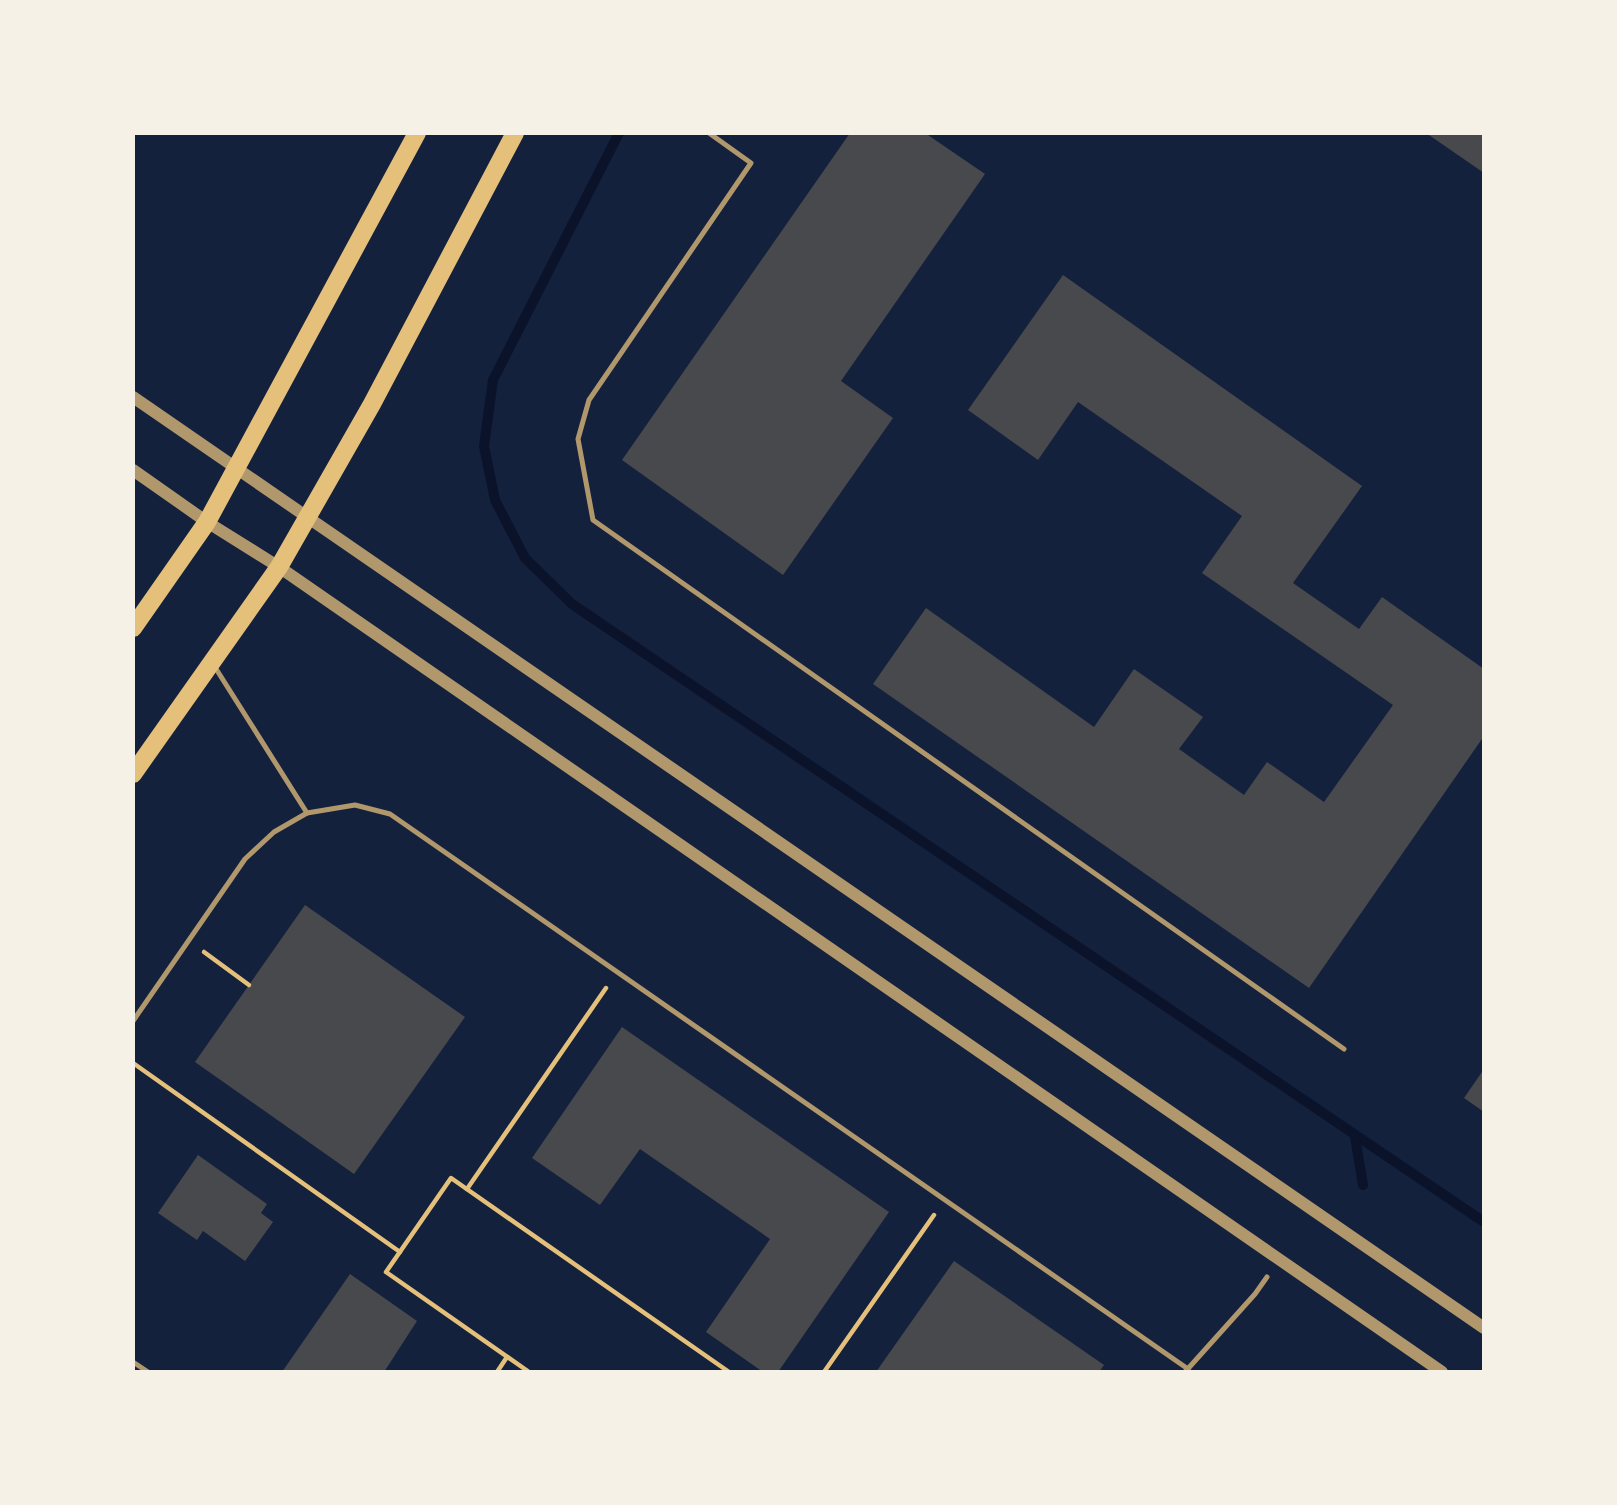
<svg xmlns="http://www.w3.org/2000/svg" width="1617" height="1505" font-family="Karla,sans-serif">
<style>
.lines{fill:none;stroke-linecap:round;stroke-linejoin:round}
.stream{stroke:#0b132b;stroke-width:10}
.building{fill:#48494c}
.path{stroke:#e5c07b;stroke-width:4.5}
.service{stroke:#b1986c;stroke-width:5}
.tertiary{stroke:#b1986c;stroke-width:12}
.primary{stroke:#e5c07b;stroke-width:18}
</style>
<rect width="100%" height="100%" fill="#14213d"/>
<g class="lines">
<!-- stream -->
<g class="stream">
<path d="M619,133L493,380L484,446L495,500L525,558L572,604L1484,1222"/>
<path d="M1355,1137L1363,1185"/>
</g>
</g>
<!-- building -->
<g class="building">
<path d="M850,133H925L985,174L841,381L893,418L783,575L622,460Z"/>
<path d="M1426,133H1484V173Z"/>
<path d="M1063,275L1362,486L1293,583L1359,629L1382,597L1484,669V736L1309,988L873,684L926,608L1094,727L1134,669L1203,717L1179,749L1244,795L1267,762L1324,802L1393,705L1202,573L1242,516L1078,402L1038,460L968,410Z"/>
<path d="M305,905L465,1017L354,1174L195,1062Z"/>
<path d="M622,1027L889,1212L778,1372H763L706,1332L770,1239L640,1149L600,1205L532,1158Z"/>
<path d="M1484,1069V1112L1464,1098Z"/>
<path d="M198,1155L267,1204L261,1213L273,1222L245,1261L203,1231L197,1240L158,1213Z"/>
<path d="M954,1261L1104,1365L1099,1372H876Z"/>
<path d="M350,1274L417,1321L384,1372H282Z"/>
</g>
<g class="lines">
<!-- path -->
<g class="path">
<path d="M204,952L249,985"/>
<path d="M133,1063L400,1252"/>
<path d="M467,1189L606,988"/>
<path d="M497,1372L507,1357"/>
<path d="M529,1372L386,1272L451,1178L729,1372"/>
<path d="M824,1372L934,1215"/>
</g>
<!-- service -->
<g class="service">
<path d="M709,133L751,163L589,400L578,439L593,520L1344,1049"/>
<path d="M213,664L307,813L355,805L390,814L1188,1369"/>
<path d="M133,1021L245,859L274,832L307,813"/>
<path d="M133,1362L148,1372"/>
<path d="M1185,1372L1255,1294L1267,1277"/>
</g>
<!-- tertiary -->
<g class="tertiary">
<path d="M133,397L1484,1328"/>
<path d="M133,470L207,522L279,567L1442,1372"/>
</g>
<!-- primary -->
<g class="primary">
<path d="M133,628L207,522L417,133"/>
<path d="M133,774L279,567L372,404L515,133"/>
</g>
</g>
<!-- border -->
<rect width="1617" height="1505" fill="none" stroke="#f6f1e7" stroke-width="270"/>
</svg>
